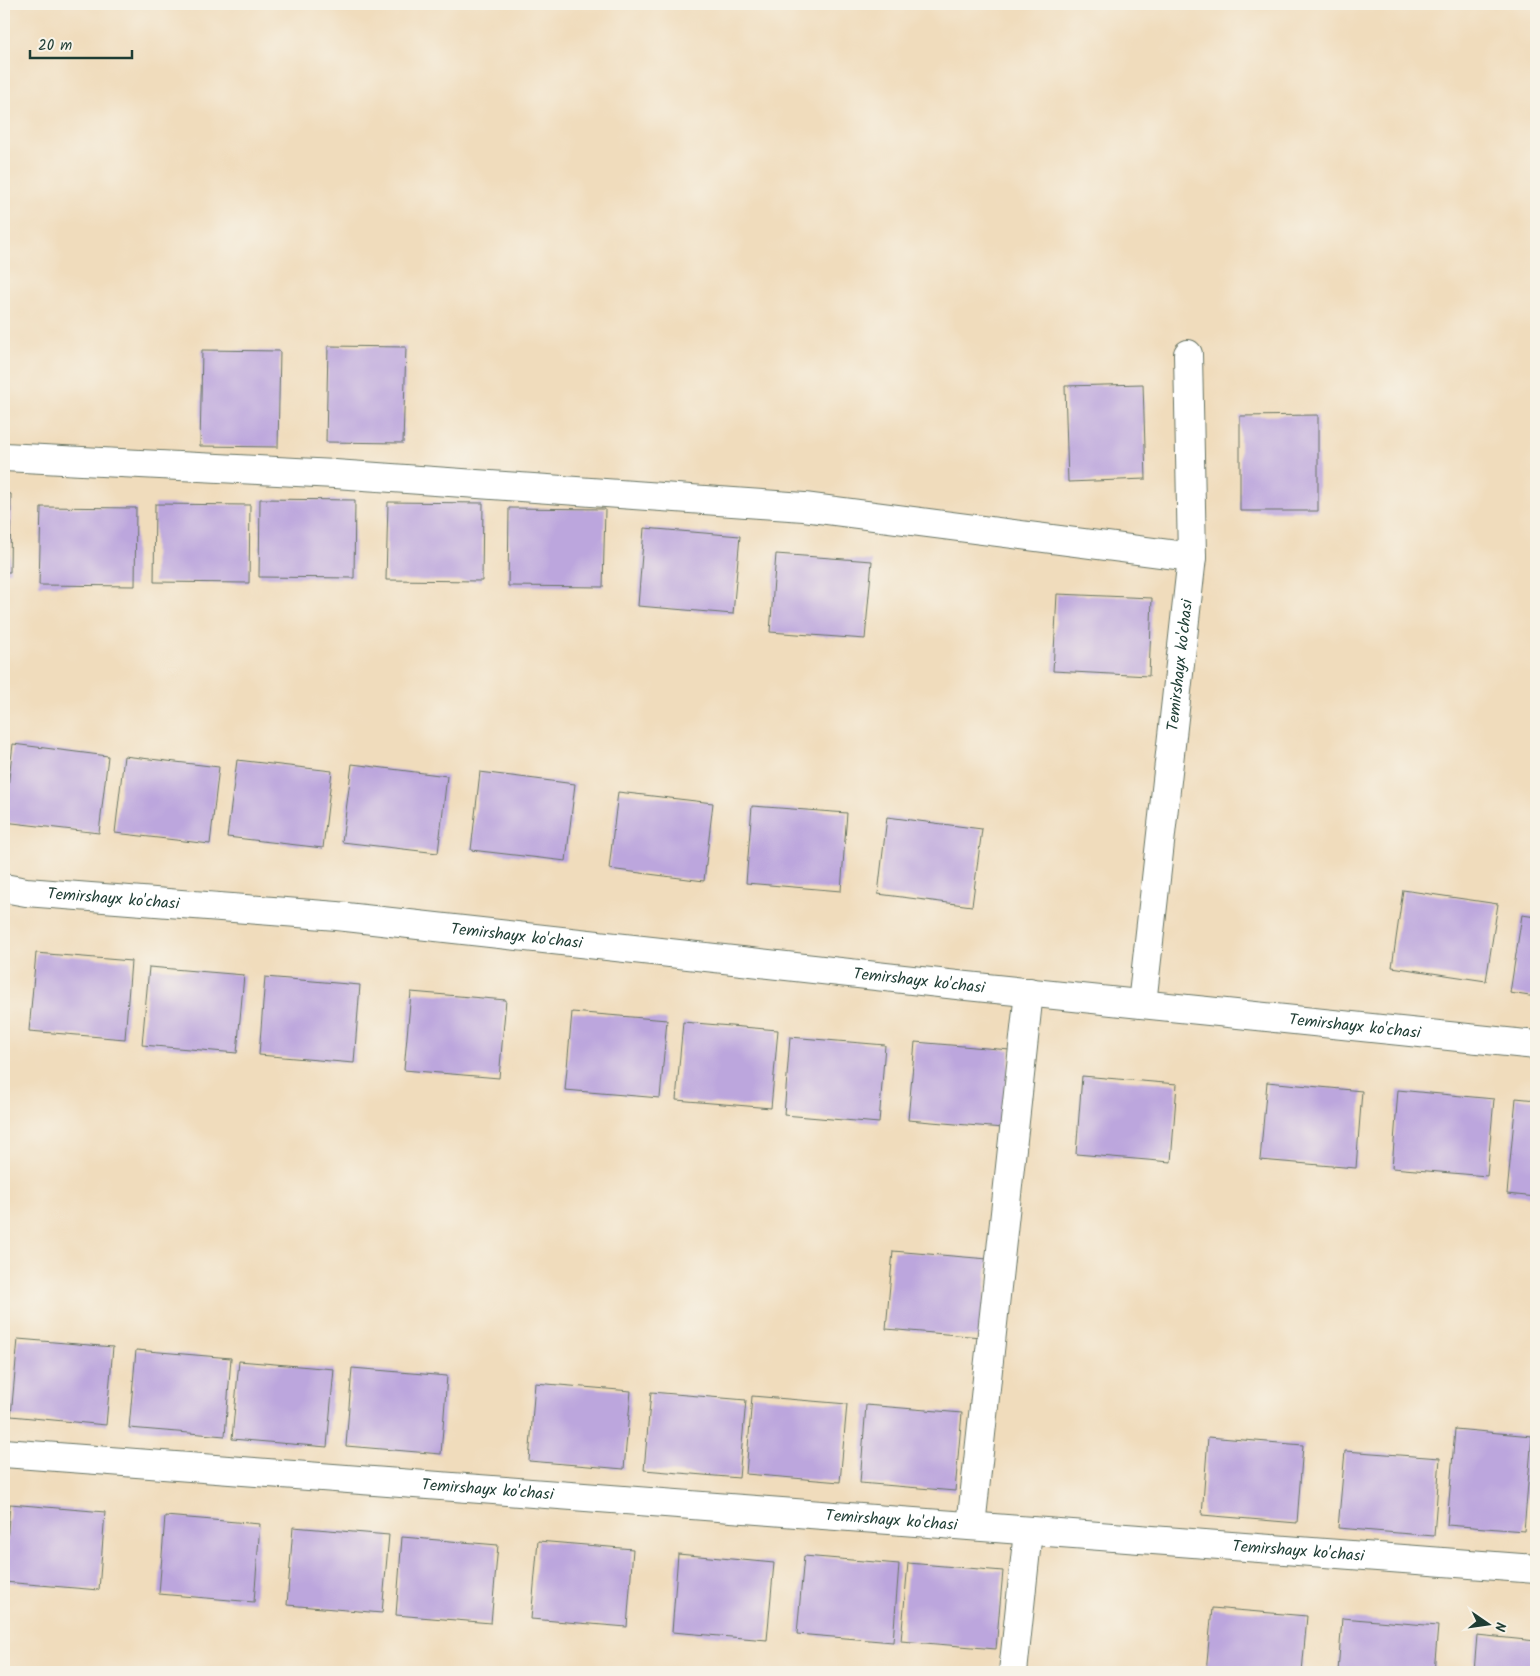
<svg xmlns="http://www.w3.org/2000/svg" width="1540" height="1676" font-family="Kalam,sans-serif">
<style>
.building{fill:#bca6dd}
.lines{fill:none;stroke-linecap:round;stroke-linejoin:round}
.minor-casing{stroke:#687564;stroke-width:30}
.minor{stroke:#fff;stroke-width:28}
.labels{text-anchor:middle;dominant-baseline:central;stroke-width:4;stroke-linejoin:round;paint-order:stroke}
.street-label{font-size:16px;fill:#1f3d34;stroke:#f7f3e8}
</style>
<rect width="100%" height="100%" fill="#f7f3e8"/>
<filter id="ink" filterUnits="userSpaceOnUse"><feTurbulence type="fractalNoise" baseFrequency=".02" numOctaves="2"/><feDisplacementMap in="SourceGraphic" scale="10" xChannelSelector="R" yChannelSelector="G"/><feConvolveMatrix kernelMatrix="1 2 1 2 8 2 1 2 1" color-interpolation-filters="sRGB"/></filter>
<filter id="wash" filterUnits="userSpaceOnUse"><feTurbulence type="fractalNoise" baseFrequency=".0096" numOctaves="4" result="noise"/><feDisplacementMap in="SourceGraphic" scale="20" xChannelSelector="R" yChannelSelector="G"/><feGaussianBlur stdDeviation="1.12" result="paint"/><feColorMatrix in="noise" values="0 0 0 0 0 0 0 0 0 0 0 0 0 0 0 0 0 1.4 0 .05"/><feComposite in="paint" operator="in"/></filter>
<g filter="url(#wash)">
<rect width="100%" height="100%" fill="#f0dcbc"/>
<g id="blocks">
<!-- building -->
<g class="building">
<path d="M328,346L406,347L403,443L326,442Z"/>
<path d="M202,350L280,351L278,447L200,446Z"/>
<path d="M1143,384L1146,479L1068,482L1065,386Z"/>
<path d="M1318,415V511H1240V416Z"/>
<path d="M4,493L11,494L10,572H4Z"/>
<path d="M260,499L355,500L354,578L259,577Z"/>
<path d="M388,502L483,503L482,581L386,580Z"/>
<path d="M155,504L250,505L249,583L154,582Z"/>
<path d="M41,507L136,508L135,586L39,585Z"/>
<path d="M509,508L605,509L603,587L508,586Z"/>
<path d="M644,528L740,536L733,614L638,606Z"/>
<path d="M776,554L872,561L865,639L770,632Z"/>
<path d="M1057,594L1152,598L1149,676L1053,671Z"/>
<path d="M13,744L108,756L99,833L4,822Z"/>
<path d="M124,756L219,767L210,844L115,833Z"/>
<path d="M237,760L332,771L323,848L227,837Z"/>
<path d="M352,764L447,776L438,853L342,842Z"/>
<path d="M480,772L575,784L566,861L471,850Z"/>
<path d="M618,792L713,803L704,881L609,869Z"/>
<path d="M752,806L847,813L841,891L746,883Z"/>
<path d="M887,817L982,829L972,906L878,894Z"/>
<path d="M1403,890L1498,904L1486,981L1392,967Z"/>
<path d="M1522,915L1536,917V997L1510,993Z"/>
<path d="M36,953L131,961L125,1039L29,1031Z"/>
<path d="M149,967L244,975L237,1053L142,1045Z"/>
<path d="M265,977L360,985L354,1063L259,1055Z"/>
<path d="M411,992L506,1000L499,1078L404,1070Z"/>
<path d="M572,1012L667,1020L660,1098L565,1090Z"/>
<path d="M683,1022L778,1030L771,1108L676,1100Z"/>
<path d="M790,1037L885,1045L879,1123L784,1115Z"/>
<path d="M915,1042L1010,1050L1003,1128L908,1120Z"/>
<path d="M1082,1076L1177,1084L1171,1162L1076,1154Z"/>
<path d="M1267,1082L1362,1091L1356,1168L1260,1160Z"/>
<path d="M1398,1090L1494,1099L1487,1176L1392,1168Z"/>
<path d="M1516,1098L1536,1100V1197L1507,1194Z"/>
<path d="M893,1251L988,1259L981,1337L886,1329Z"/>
<path d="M18,1339L113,1347L106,1425L11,1416Z"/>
<path d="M136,1350L231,1358L225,1436L129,1428Z"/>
<path d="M239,1361L334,1369L327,1447L232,1439Z"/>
<path d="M352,1368L447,1376L441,1454L346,1446Z"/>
<path d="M535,1383L631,1391L624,1469L529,1461Z"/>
<path d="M651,1392L746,1400L739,1478L644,1470Z"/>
<path d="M752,1396L847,1404L840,1482L746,1474Z"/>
<path d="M866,1405L962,1413L955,1491L860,1483Z"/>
<path d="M1455,1429L1532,1436L1524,1531L1447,1525Z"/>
<path d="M1208,1437L1303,1445L1297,1523L1202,1515Z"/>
<path d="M1345,1451L1440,1458L1434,1536L1338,1528Z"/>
<path d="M10,1504L105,1512L99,1590L4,1582Z"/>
<path d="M165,1516L260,1524L254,1602L159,1594Z"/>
<path d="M293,1527L389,1535L382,1613L287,1605Z"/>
<path d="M402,1537L498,1545L491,1623L396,1615Z"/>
<path d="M538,1541L633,1549L627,1627L531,1619Z"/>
<path d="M678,1554L774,1563L767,1640L672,1632Z"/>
<path d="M804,1556L899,1564L893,1642L797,1634Z"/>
<path d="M908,1563L1003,1571L996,1649L901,1641Z"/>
<path d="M1212,1608L1307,1616L1302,1672H1206Z"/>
<path d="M1342,1618L1438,1626L1434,1672H1338Z"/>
<path d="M1477,1635L1536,1641V1672H1474Z"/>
</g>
</g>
</g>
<g filter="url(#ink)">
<use href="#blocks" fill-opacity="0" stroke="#687564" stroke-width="1"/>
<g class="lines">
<defs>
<g id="minor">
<path d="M4,457L335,474L804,507L1192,557"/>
<path id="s1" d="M4,888L26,892L337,916L957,985L1536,1045"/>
<path id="s2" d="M1142,1004L1192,557L1188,354"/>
<path id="s3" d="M4,1453L1536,1569"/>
<path d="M971,1526L1029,992"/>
<path d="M1013,1672L1028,1531"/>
</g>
</defs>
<!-- minor casing -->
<use href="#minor" class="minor-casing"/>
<!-- minor -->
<use href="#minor" class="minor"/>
</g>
</g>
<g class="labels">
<!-- street labels -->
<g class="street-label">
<text stroke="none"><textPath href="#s2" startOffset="341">Temirshayx ko'chasi</textPath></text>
<text stroke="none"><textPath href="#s1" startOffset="110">Temirshayx ko'chasi</textPath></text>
<text stroke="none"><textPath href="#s1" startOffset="515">Temirshayx ko'chasi</textPath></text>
<text stroke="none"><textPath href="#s1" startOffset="920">Temirshayx ko'chasi</textPath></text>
<text stroke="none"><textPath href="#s1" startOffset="1358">Temirshayx ko'chasi</textPath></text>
<text stroke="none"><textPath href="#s3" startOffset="485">Temirshayx ko'chasi</textPath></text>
<text stroke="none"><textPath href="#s3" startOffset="890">Temirshayx ko'chasi</textPath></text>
<text stroke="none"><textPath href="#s3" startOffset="1298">Temirshayx ko'chasi</textPath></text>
</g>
</g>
<!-- margin -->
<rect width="1540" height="1676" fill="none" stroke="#f7f3e8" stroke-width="20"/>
<!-- north arrow -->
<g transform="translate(1488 1624) rotate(103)" stroke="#f7f3e8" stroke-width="4" paint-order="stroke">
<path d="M0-4L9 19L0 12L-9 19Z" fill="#1f3d34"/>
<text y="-8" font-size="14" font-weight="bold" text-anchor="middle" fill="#1f3d34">N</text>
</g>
<!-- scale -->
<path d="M30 50v8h102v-8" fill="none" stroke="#1f3d34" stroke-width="2.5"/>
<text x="38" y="50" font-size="15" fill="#1f3d34" stroke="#f7f3e8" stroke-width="4" paint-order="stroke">20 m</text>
</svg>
